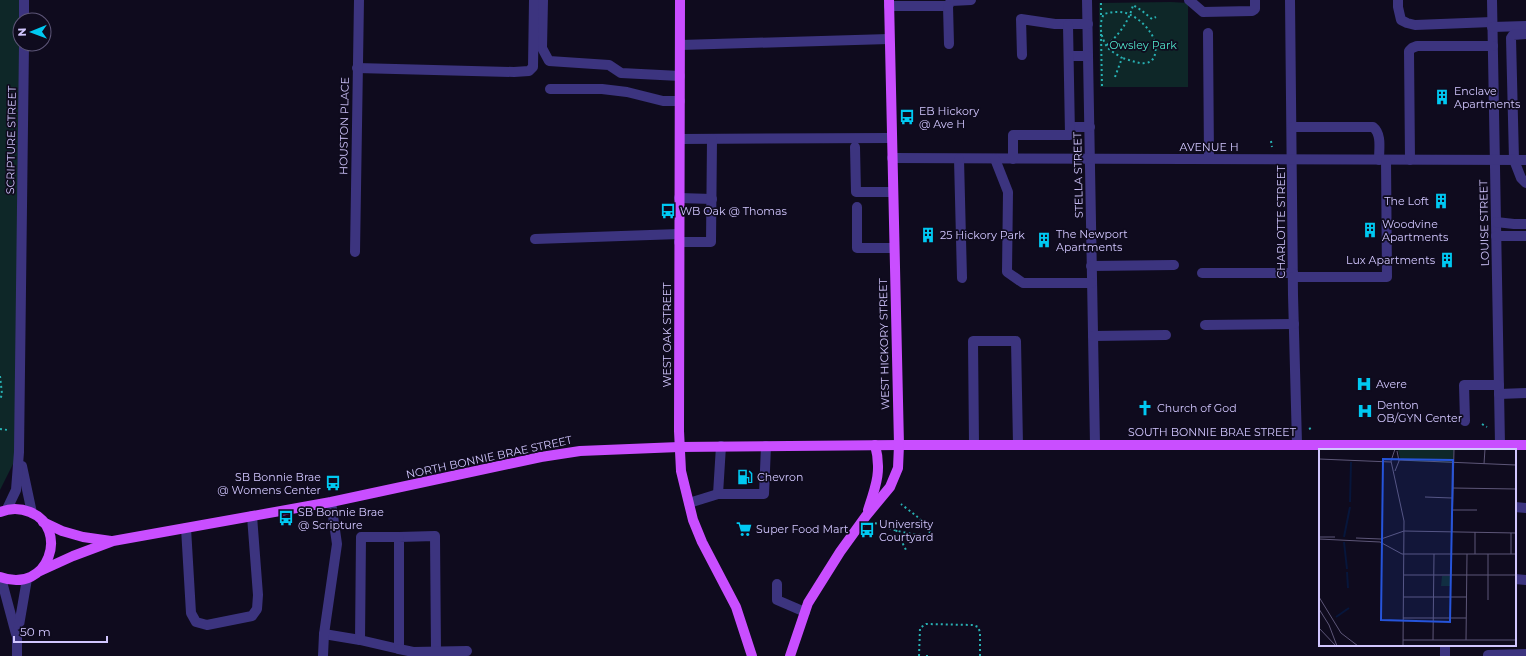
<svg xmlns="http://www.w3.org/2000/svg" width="1526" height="656" font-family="Montserrat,sans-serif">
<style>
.green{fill:#0e2728}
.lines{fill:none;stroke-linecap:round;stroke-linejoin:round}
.path{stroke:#28b1b3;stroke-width:2;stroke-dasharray:2 3;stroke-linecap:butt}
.minor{stroke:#3c347f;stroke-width:10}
.major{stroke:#c94eff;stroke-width:10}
.labels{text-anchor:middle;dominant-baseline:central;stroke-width:3.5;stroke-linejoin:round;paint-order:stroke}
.park-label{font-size:11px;fill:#50e3c8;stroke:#0f0b1e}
.poi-label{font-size:11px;fill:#d2c7ff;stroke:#0f0b1e;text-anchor:start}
.street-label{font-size:11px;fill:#d2c7ff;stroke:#0f0b1e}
.inset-river{fill:none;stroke:#07163b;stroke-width:2}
.inset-road{fill:none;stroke:#5d5678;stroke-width:1}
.view{fill:#2654da;fill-opacity:0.15;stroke:#2654da;stroke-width:2}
.inset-edge{fill:none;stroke:#d2c7ff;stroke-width:2}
</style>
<rect width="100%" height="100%" fill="#0f0b1e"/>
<!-- green -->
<g class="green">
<path d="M0,0H24L20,20L19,452L0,490Z"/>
<path d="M1171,2L1188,3V87H1100L1099,3Z"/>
</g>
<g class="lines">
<!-- path -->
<g class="path">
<path d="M1101,3V18"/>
<path d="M1101,34L1102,87"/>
<path d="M1107,45C1119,35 1129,21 1133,5L1141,10L1152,19L1156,17"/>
<path d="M1115,77L1122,58C1118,55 1112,52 1108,48C1101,39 1098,24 1104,14C1111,12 1118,11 1126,13C1135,16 1145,24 1150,32C1156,39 1160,61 1146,63C1138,64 1130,60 1122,58"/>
<path d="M1271,141L1272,147"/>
<path d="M0,376L2,394L0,400"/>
<path d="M1482,424L1487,427"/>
<path d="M0,429L8,430"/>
<path d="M1309,429L1313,427"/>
<path d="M875,523C891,530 913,536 931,535C925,520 913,514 901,504"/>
<path d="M896,530L906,550"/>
<path d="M919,656L920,628L926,624L973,625L978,627L980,632V656"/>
<path d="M926,656H931"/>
</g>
<!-- minor -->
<g class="minor">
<path d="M543,0L542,48L549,61L609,65L621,73L680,76"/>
<path d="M1087,0L1095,445"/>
<path d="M1189,0L1203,12L1252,11L1255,9V0"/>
<path d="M1290,0L1293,295L1297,444"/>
<path d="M1398,0V7L1401,20L1407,23L1415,25L1492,22"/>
<path d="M1492,0L1500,445"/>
<path d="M889,6H948L951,1L971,0"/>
<path d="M948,6L949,44"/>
<path d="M24,20V0"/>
<path d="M1492,27L1526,26"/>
<path d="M1208,33L1209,159"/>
<path d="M1526,34L1513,35L1511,38L1514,160L1521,178L1526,183"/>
<path d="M680,45L889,39"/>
<path d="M1022,55L1021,19L1055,24H1088"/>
<path d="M1069,56H1088"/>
<path d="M357,68L514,72L529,71L533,67L534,0"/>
<path d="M550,89H602L627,92L663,101H680"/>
<path d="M1070,127H1090"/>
<path d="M1292,127H1373C1382,134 1379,149 1379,160"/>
<path d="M680,139L891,138"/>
<path d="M855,147L856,192H892"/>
<path d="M892,158L1526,160"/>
<path d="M959,159L962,278"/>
<path d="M995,159L1008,192L1007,272L1023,283H1092"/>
<path d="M1013,159V135H1070L1068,25"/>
<path d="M1410,160L1409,51L1412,48L1417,46H1493"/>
<path d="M679,198L712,199"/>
<path d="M857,207V248H894"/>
<path d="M1496,222L1514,224H1526"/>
<path d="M1496,236H1526"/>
<path d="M535,239L679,234"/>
<path d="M679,242H711L712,139"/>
<path d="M355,252L359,0"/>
<path d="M1091,266L1174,265"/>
<path d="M1202,273H1293"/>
<path d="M1293,277H1387L1386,160"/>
<path d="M1205,325L1294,324"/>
<path d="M1093,336L1166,335"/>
<path d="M1499,394L1526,393"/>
<path d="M1465,421L1464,385H1499"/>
<path d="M974,445L973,341H1016L1018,445"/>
<path d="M22,466L32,513"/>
<path d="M718,494L721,446"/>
<path d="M689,503L718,494H764L766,446"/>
<path d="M1515,507L1526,508"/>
<path d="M7,509L16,490L19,452L24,44"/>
<path d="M186,528L191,613L196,622L207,625L252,616L257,609L258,595L252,516"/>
<path d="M1,578L16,634"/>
<path d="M1515,579L1526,580"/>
<path d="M777,584V600L805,612"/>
<path d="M324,634L360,640L399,649V537L435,536L436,652"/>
<path d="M360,640L361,537H399"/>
<path d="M399,649L413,652L467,651"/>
<path d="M17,656V637L27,579"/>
<path d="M323,656L324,634L337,544L331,502"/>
<path d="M1445,656V645"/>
<path d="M1488,656V655L1526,654"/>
</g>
<!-- major -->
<g class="major">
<path d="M680,0L679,431L681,471L693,520L702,542L736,607L752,656"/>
<path d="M868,510C876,486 882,470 875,445"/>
<path d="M0,512C10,508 20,508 30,512C70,528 49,595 0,577"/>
<path d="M43,522L62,531L83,537L111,541"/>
<path d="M40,571L73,556L113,541L331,502L541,457L580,451L679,447L899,445H1526"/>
<path d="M790,656L808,603L840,552L866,516L890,487L898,468L899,445L889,0"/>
</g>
</g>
<!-- icons -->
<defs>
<symbol id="building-bare" viewBox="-9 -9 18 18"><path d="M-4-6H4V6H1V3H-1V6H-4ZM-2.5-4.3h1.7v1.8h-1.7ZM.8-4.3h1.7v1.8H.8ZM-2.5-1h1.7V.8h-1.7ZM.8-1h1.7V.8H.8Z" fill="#00c9f2" stroke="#0f0b1e" stroke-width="2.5" paint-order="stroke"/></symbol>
<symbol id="bus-bare" viewBox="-9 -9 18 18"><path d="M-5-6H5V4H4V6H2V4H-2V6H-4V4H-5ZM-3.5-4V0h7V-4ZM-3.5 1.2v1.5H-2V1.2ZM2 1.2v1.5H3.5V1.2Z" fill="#00c9f2" stroke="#0f0b1e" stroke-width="2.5" paint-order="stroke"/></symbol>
<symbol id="hospital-bare" viewBox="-9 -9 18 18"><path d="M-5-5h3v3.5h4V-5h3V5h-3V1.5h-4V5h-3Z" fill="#00c9f2" stroke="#0f0b1e" stroke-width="2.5" paint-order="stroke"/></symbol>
<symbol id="church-bare" viewBox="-9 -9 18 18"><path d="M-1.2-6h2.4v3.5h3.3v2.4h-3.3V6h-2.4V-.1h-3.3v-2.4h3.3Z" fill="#00c9f2" stroke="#0f0b1e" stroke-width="2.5" paint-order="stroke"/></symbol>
<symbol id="fuel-bare" viewBox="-9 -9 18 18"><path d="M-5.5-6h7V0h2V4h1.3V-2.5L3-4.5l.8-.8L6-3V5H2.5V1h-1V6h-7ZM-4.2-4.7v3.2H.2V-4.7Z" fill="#00c9f2" stroke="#0f0b1e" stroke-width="2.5" paint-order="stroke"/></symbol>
<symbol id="supermarket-bare" viewBox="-9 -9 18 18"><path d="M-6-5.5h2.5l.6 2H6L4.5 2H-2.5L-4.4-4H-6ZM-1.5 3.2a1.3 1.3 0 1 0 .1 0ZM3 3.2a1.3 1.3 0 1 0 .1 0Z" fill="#00c9f2" stroke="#0f0b1e" stroke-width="2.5" paint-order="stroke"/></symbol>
</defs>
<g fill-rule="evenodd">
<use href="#building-bare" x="1431" y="86" width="22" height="22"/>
<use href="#bus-bare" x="896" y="106" width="22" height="22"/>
<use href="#building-bare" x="1430" y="190" width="22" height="22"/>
<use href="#bus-bare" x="657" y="200" width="22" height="22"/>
<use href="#building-bare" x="1359" y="219" width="22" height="22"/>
<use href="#building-bare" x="917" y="224" width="22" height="22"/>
<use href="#building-bare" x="1033" y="229" width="22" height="22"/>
<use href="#building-bare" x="1436" y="249" width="22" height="22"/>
<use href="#hospital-bare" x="1353" y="373" width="22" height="22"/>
<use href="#church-bare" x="1134" y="397" width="22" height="22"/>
<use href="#hospital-bare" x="1354" y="400" width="22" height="22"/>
<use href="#fuel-bare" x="734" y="466" width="22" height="22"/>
<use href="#bus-bare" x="322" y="472" width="22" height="22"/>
<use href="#bus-bare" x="275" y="507" width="22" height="22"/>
<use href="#supermarket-bare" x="733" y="518" width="22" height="22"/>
<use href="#bus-bare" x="856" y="519" width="22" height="22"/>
</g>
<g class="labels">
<!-- park labels -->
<g class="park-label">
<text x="1143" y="45">Owsley Park</text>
</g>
<!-- poi labels -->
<g class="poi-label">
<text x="1454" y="91">Enclave<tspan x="1454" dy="13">Apartments</tspan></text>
<text x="919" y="111">EB Hickory<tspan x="919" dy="13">@ Ave H</tspan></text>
<text x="1429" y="201" text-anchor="end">The Loft</text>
<text x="680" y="211">WB Oak @ Thomas</text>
<text x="1382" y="224">Woodvine<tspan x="1382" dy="13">Apartments</tspan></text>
<text x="1056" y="234">The Newport<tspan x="1056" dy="13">Apartments</tspan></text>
<text x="940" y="235">25 Hickory Park</text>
<text x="1435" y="260" text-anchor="end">Lux Apartments</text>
<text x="1376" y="384">Avere</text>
<text x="1377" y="405">Denton<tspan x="1377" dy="13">OB/GYN Center</tspan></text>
<text x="1157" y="408">Church of God</text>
<text x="321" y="477" text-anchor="end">SB Bonnie Brae<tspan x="321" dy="13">@ Womens Center</tspan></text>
<text x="757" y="477">Chevron</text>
<text x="298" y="512">SB Bonnie Brae<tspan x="298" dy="13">@ Scripture</tspan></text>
<text x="879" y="524">University<tspan x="879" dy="13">Courtyard</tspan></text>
<text x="756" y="529">Super Food Mart</text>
</g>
<!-- street labels -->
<g class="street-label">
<text transform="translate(344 126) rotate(-89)">HOUSTON PLACE</text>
<text transform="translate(11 140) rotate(-89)">SCRIPTURE STREET</text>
<text x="1209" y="147">AVENUE H</text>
<text transform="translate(1078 175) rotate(-91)">STELLA STREET</text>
<text transform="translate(1281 222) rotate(-90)">CHARLOTTE STREET</text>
<text transform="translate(1484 223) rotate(-91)">LOUISE STREET</text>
<text transform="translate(667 335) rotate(-90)">WEST OAK STREET</text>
<text transform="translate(884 344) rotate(-91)">WEST HICKORY STREET</text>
<text x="1212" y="432">SOUTH BONNIE BRAE STREET</text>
<text transform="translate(489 457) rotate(-12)">NORTH BONNIE BRAE STREET</text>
</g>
</g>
<!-- overview -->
<g transform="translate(1319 449)">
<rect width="197" height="197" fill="#0f0b1e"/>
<path d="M79,0H135L134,14L86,12L81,9ZM123,127H131V137H122Z" fill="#0e2728"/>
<path class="inset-river" d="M31,53L32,13M25,88L31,58M25,93L28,120M28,123L29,139M17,168L30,159"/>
<path class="inset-road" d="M76,0L72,12L85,72L84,197M0,10L72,13M80,11L197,16M165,15L166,0M76,22L80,12L78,2M134,39L197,40M106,48L133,49M133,61H158M133,83L135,0M156,83V105M0,88H16M37,89L62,90L85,82L197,84M0,90L61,93L83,105H197M169,105V151M192,105V84M85,126H197M0,148L22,184L39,197M84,148H148M0,160L10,176L18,197M84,169H147M0,179L17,197M84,191H197M114,191L115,105M147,191L148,105"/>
<path class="view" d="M64,10L134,11L131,173L62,171Z"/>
<rect width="197" height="197" class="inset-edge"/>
</g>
<!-- north arrow -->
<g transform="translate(32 32) rotate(269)"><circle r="19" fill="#0f0b1e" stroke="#5d5678"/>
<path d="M0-3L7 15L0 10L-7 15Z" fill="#00c9f2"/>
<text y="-6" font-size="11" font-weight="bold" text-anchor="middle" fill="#d2c7ff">N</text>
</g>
<!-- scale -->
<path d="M14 636v6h93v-6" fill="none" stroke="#d2c7ff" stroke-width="2"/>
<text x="20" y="636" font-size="12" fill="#d2c7ff" stroke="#0f0b1e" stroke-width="3" paint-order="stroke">50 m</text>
</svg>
